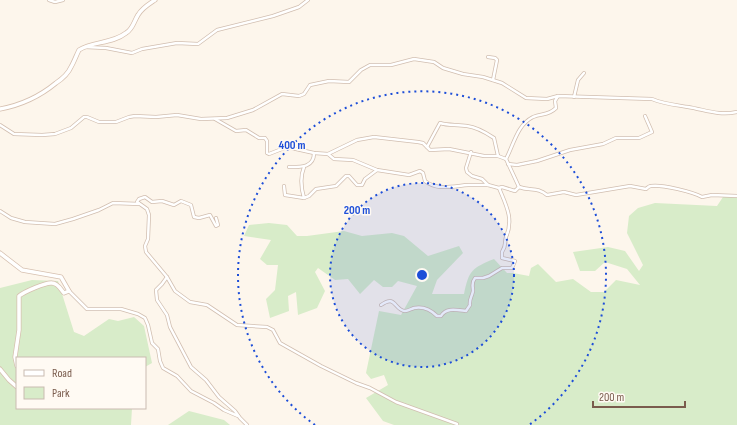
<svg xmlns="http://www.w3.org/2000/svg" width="737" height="425" font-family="'Sofia Sans Condensed',sans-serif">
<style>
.green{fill:#d8ecc9}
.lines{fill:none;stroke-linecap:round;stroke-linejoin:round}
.street-casing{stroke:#d1beb0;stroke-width:4}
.secondary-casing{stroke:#d6c0b0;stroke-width:5}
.street{stroke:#fff;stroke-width:2.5}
.secondary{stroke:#fff;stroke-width:3.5}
.ring{fill:none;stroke:#1d4ed8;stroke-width:2;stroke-dasharray:2 4}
.centre{fill:#1d4ed8;stroke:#fffaf3;stroke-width:2}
.ring-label{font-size:12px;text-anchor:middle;font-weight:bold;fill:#1d4ed8;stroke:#fffaf3;stroke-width:3;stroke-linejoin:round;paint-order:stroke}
</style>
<rect width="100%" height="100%" fill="#fdf6ec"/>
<!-- green -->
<g class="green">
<path d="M723,197H737V425H394L383,421L366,398L388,385L384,375L371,379L366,373L379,311L401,315L417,286L398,281L392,287H383L374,280L360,294L348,279L335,280L318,268L315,272L325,291L317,308L298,315L296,292L288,296L289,311L270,318L266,299L275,290L278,265H267L260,259L271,240L244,236L249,225L269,223L287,225L297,236H307L344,231L362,236L392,233L404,236L428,256L459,246L463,253L437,280L432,294H464C469,270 472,268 494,259L507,273H513L529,276L531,268L538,264L556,282L573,279L591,292H604L616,280L640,285L627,269L605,262L595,271H580L573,252L608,247L625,251L639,271L643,265L627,233L629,216L638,208L655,203L717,206Z"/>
<path d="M32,280L58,281L74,332L84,336L109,319L118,321L134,317L144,326L152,363L145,367V358H17V408H132L131,425H0V288Z"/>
<path d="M189,411L224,420L230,425H168Z"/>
</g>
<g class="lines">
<defs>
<g id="street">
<path d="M49,0L55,2L63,0"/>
<path d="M85,47L106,48L132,53L142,49L177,43L198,44L217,30L273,16L299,7L308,0"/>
<path d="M488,57L495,58L497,60L493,80"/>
<path d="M574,97L578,80L584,73"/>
<path d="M215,119L236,131L246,130L259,138H265L267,141V153L269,154L287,147L314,153L328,154L357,140L374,137L418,142L423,143L430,150L449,149L484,156H498L506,159L519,187C530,191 538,187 547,195L564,192L576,195L630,186L646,189C647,188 649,186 651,186C661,184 693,192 702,197L712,195L737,196"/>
<path d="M0,125L14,134L42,135L55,134L71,128L84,117H87L99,122H116L129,117L135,116L156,117L177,115L201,119L227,118L253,110L282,94L299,96L304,94L310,85L329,81L349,82L361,70L370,65H391L414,59L434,62L443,68L463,74L483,77L502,83L526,98L547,99L558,96L652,99C664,104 676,105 688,107C706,110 719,116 737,112"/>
<path d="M427,147L440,123C449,126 457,124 467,126C476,127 485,132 494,138L498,156"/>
<path d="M328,154L334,159L353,160L377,170L409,175L420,171L423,173L425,181C437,191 454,186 468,185C475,185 481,185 488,185"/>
<path d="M506,159C514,144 517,125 533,117C542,113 548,116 556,108L555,101L558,96"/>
<path d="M508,164L517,165L537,161L570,150L603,144L616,138H639L652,132L645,116"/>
<path d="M289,167C300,167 314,168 314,153"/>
<path d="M284,186L285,195L304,198C301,188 300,177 304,167"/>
<path d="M499,188L502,187L515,191L519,187"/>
<path d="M304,198L309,196L316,189L336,186L346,176H349L357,185H362L365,179L377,170"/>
<path d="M139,203L137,202L139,199L145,197L152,202L162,201L174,205L181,201L191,205L194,217L199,218L210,215L216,226L218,225L216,218"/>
<path d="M0,211L11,218L25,222L55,224L73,219L99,210L113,203L140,204L147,209L149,215L148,239L145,246L146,252L167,277L175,291L190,302L207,305L237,325L267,327L273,330L280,343L321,366L356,383L370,388L396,402L457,424V425"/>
<path d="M167,277L162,284L156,290L157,300L167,315L170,327L191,367L206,380L219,397L235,411L240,418L247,425"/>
<path d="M69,291L87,309H121L138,314L145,318L148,325L152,343L158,349L160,361L163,368L177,376L191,391L214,403L224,410L238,416"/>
<path d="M381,305C396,294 394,310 405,311C408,311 411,309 414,308C424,306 431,310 437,316H441C446,307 457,310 466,311L470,305C469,299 472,297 473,291C473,286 471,283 475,278H483L489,276L502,268H512L515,261L502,258V252C507,244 504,243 506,237C514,219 506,205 499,188L488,185L482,179L472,176L467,172L466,168L471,152"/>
</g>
<g id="secondary">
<path d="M0,109C22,105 39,97 56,83C62,79 68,74 71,67C74,62 76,56 79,50C93,41 112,44 126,33C133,29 134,21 138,15C142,8 149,4 155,0"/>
<path d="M0,253L22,270L61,277L69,291L64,293C61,290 58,283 52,283C46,282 24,292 19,296V330L15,357L17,366"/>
<path d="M0,369L9,380L17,387"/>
</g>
</defs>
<!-- street casing -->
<use href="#street" class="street-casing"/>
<!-- secondary casing -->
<use href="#secondary" class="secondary-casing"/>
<!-- street -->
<use href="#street" class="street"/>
<!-- secondary -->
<use href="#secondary" class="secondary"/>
</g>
<!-- distance rings -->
<circle cx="422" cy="275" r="92" fill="#1d4ed8" fill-opacity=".12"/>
<g class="ring">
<circle cx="422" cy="275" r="92"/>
<path d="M315 425A184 184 0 1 1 529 425"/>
</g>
<circle cx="422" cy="275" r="6" class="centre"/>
<g class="ring-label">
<text x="292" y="149">400 m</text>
<text x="357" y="214">200 m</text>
</g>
<!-- legend -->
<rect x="16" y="357" width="130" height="52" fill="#fffaf3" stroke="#cabbb1"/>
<rect x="24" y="370" width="20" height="6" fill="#ffffff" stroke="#cabbb1"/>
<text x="52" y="377" font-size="12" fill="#7a5c4d">Road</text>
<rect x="24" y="387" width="20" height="12" fill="#d8ecc9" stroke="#cabbb1"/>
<text x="52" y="397" font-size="12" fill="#7a5c4d">Park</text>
<!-- scale -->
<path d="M593 401v6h92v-6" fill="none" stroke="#7a5c4d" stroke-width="2"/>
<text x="599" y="401" font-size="12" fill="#7a5c4d" stroke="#fffaf3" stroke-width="3" paint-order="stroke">200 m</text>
</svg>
